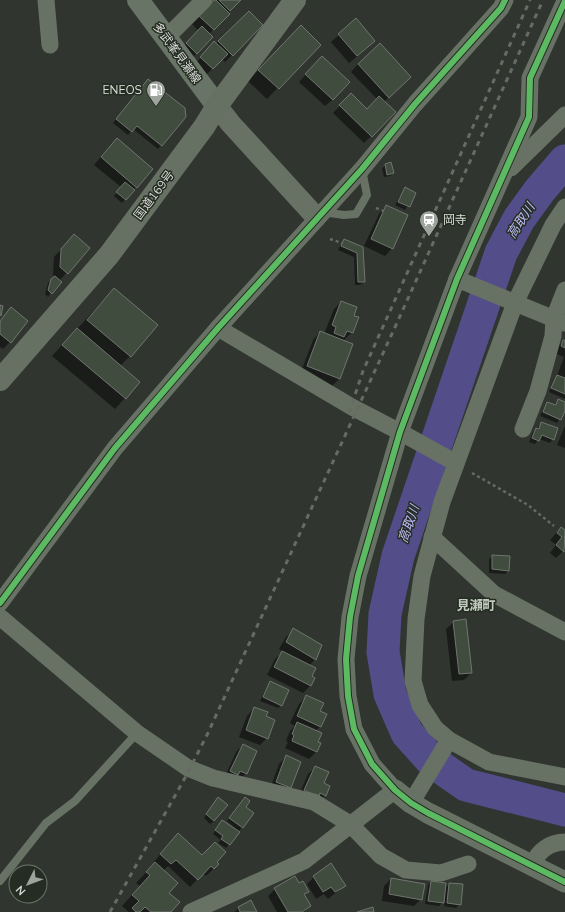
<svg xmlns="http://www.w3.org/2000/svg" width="565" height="912" font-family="'Nunito Sans','Noto Sans JP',sans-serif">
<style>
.shadow{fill:#0007}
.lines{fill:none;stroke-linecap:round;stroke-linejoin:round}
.river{stroke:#534e8a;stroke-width:33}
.building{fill:#404c3e;stroke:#717570}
.path{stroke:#646b62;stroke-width:2.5;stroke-dasharray:3 3;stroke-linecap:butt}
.service{stroke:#677264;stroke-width:8}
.minor{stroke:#677264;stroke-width:17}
.tertiary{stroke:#677264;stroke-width:21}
.secondary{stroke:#687466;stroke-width:22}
.trunk{stroke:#667163;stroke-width:22}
.rail{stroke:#666c63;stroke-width:3;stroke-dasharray:5 5;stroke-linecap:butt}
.cycleway-casing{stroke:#252d23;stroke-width:8}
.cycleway{stroke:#5cba63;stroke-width:6}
.labels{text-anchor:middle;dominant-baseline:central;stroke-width:3;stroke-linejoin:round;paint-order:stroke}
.street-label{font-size:12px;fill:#d9ded7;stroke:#252d23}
.poi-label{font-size:12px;fill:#d9ded7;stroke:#252d23;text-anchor:end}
.water-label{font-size:13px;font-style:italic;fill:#bcbbf4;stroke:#252d23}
.neighbourhood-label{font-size:13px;font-weight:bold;fill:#c2cdbf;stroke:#252d23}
</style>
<rect width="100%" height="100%" fill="#303530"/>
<!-- shadow -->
<g class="shadow">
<path d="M215,0H240L209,34L212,37L193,57L183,47L199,31L192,24Z"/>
<path d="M249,13L261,26L225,62L222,59L205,76L194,64Z"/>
<path d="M356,20L367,48L349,63L331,42Z"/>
<path d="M290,38L319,45L267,99L248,81Z"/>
<path d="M315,64L333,99L325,106L299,82Z"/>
<path d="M358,64L403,84L384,102L395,112L364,143L333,113L351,95L367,110L377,99L351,72Z"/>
<path d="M145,83L185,116L158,149L133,129L128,135L113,123Z"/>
<path d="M109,147L136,187L122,203L114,196L121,187L94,165Z"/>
<path d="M391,163L393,173L390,176L384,177L382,168Z"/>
<path d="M405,189L415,193L405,210L395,205Z"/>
<path d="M386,206L392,248L385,256L364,246L379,214Z"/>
<path d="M344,240L362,248L364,282L360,285H355L354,257L338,250Z"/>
<path d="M67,243L89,248L59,281L48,297L45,294L48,283L55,276L53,275L54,257Z"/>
<path d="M114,289L130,356L120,366L125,398L115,409L52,356Z"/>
<path d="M341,302L352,316V332L343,341L352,345L339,379L332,386L300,374L313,340L320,332L324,334L334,309Z"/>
<path d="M11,309L10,342L3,349L0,347V321Z"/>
<path d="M564,341L565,342V399L549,392L557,376L564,357L555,353L556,348Z"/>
<path d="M558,400L565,403V409L557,423L540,416L547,403L554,406Z"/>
<path d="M542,423L553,439L550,443L539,439L535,444L529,442L533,432Z"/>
<path d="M565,426V448L557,445Z"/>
<path d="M561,528L564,531L565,529V549L556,558L550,553L556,545L550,540Z"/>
<path d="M493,556L509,570L505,574L489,573V559Z"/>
<path d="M454,622L471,673L464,680L452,681L446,629Z"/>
<path d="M294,630L315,659L309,666L311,676L314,678L310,686L303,693L267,675L275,659L283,652L279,649L286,637Z"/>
<path d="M270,682L281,705L278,708L260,701Z"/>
<path d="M307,696L319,712L326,715L320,727L315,731L316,742L319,744L316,752L309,759L285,748L288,742L286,741L290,731L295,726L290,723L299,704Z"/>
<path d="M254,708L265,717L267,738L260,745L239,737L247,716Z"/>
<path d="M243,745L246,773L239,781L224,779L236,752Z"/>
<path d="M287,756L290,787L283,795L270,789L279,764Z"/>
<path d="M316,767L325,795L318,803L298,797L308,774Z"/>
<path d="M215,802L214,821L210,824L204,818Z"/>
<path d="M241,802L253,813L226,848L218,843L221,840L213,834L219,825L235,830L236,829L227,821Z"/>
<path d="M171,841L218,864L206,876L203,873L190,887L168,866L163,871L170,912H129L122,906L140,886L136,883L155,863L154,862Z"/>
<path d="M314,877L344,886L328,899L324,894L316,899L307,884Z"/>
<path d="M391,879L421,899L414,906L382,901L384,886Z"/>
<path d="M431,882L444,889L449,884L460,904L456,908L444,906L445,900L439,906L425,904L428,885Z"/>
<path d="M299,885L308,891L304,896L310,906L304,912H277L268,896L275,889Z"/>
<path d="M251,902L256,912H235L238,908Z"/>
</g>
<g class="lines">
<!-- river -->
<path class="river" d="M565,161L540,190L519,219L501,253L398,556L385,614L383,652L390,694L407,733L433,762L466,785L565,810"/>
</g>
<!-- building -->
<g class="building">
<path d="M214,0H216L230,14L214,30L199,16Z"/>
<path d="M219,0H241L230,11Z"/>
<path d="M249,11L263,25L233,56L218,41Z"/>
<path d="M356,18L375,41L357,56L338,34Z"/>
<path d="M301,25L321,45L279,89L258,70Z"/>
<path d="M202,26L213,37L197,54L186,43Z"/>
<path d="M214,41L228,54L213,69L200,57Z"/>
<path d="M380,43L411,77L389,98L358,64Z"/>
<path d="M322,56L350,82L333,100L305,74Z"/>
<path d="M148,79L185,108L186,117L162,146L137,126L132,132L116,119Z"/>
<path d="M351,93L367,109L379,96L396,112L372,137L339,105Z"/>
<path d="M117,138L153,169L137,188L101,157Z"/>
<path d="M391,162L394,173L387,175L385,164Z"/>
<path d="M125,182L135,190L126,200L116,192Z"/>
<path d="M405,187L416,193L410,207L398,202Z"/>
<path d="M386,205L408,215L393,249L371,239Z"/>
<path d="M74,234L90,248L68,274L60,267L61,249Z"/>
<path d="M344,239L363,247L365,282H358L357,253L341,246Z"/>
<path d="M55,276L62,282L52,294L48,290L51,279Z"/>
<path d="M114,288L158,325L131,357L87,320Z"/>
<path d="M341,301L357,307L354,316L359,317L353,333L347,331L344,337L334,333L336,327L332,325Z"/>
<path d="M0,305L3,306L1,316L0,315Z"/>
<path d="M11,307L28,321L11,343L0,334V321Z"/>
<path d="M77,328L140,382L126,399L62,345Z"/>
<path d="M320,331L353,344L340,379L307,366Z"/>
<path d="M563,340H565V348L561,346Z"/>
<path d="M557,375L565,378V394L551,388Z"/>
<path d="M558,399L565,402V411L561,420L543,412L547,402L556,405Z"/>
<path d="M541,422L558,428L554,440L542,435L539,441L532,438L536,428L539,429Z"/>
<path d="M561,527L565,530L564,552L556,545L562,537L557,533Z"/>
<path d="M492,555L510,556L509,571L492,569Z"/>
<path d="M466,619L472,673L459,674L453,621Z"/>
<path d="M293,628L322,645L316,660L286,642Z"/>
<path d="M282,651L316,668L312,676L315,678L311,686L274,667Z"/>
<path d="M270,681L289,690L282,706L263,697Z"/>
<path d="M306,695L324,703L320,711L327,714L321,727L297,716Z"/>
<path d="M254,707L268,712L266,716L275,720L268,739L246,730Z"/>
<path d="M297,722L322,733L318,742L321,743L317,752L292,741L294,735L292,734Z"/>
<path d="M243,744L257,751L247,774L240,771L238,775L230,771Z"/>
<path d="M286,755L301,762L291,788L276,782Z"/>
<path d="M315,766L329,772L324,783L330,786L326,796L320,793L319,797L304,790Z"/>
<path d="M218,797L228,805L214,821L206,814Z"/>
<path d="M245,797L250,801L246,807L254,813L243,828L229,818Z"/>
<path d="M222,820L240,832L230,845L221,839L223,836L215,830Z"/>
<path d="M178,833L202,855L215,842L226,852L217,862L219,864L214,869L211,866L198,880L176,860L171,864L160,854Z"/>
<path d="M155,862L178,883L169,893L180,902L171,912H151L145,907L140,912H136L132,908L139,901L132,895L150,875L146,872Z"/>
<path d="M331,863L346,886L335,892L331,887L323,892L313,876Z"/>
<path d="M295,876L299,883L303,881L309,892L304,894L311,906L302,912H288L274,888Z"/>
<path d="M391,878L425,884L422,900L389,894Z"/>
<path d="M431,881L446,883L444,903L428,901Z"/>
<path d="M449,883L463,884L461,905L447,903Z"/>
<path d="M251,900L257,912H240L238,907Z"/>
<path d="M373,907L374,912H357Z"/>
</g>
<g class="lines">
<!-- path -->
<g class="path">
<path d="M376,208L384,211"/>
<path d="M330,239L342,243"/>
<path d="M472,473L528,505L554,526"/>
</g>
<!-- service -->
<g class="service">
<path d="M322,212L344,215L356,214L367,195L362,170"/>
<path d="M0,881L46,823L75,801L137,733"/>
</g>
<!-- minor -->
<g class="minor">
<path d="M46,0L50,45"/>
<path d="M166,38L204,0"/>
<path d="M511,168L565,115"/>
<path d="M565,207L553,225L515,303L442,502L422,576L416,619L413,681L420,705L435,728L449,740L489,762L565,777"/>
<path d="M457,279L564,323"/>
<path d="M218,328L352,407L400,432L456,463"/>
<path d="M523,429L538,391L553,336L554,318L565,290"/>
<path d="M432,537L494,594L565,632"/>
<path d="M0,603L115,448L218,328L362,169L415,104L501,8L505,0"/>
<path d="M0,617L137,733L188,768L213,778L314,802L350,824L381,856L406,870L441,873L468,864"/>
<path d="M411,803L449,740"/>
<path d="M533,864C538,851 550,842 565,842"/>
<path d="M191,912L304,861L395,790L372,764L354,729L348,696L346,659L350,617L358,576L400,432L457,279L529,117L530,78L565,1"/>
</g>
<!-- tertiary -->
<g class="tertiary">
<path d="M217,106L231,124L316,217"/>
<path d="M395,790L411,803L428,813L565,882"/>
</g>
<!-- secondary -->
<path class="secondary" d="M138,0L217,106"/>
<!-- trunk -->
<path class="trunk" d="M0,380L109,255L204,127L217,106L295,0"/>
<!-- rail -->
<g class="rail">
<path d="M349,413L363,371L530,0"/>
<path d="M110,912L186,776L207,735L396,325L543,0"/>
</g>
<defs>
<g id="cycleway">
<path d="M565,1L530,78L529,117L457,279L400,432L358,576L350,617L346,659L348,696L354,729L372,764L395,790L411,803L428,813L565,882"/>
<path d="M0,603L115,448L218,328L362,169L415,104L501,8L505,0"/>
</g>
</defs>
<!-- cycleway casing -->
<use href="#cycleway" class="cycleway-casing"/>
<!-- cycleway -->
<use href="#cycleway" class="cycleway"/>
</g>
<!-- icons -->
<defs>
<symbol id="fuel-pin" viewBox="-11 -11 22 30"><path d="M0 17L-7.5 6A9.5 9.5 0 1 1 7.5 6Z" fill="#9ea39d" stroke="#252d23"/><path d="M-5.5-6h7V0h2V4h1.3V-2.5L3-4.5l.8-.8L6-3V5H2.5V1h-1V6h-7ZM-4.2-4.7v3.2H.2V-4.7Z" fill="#fff"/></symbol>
<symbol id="station-pin" viewBox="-11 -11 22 30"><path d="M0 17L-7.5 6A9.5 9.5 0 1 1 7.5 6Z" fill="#9ea39d" stroke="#252d23"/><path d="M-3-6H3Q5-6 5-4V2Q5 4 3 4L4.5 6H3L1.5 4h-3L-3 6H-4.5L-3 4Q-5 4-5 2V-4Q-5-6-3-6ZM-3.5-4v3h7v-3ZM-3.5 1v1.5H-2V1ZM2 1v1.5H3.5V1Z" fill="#fff"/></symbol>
</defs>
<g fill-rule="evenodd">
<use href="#fuel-pin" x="145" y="79" width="22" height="30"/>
<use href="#station-pin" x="418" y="209" width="22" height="30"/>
</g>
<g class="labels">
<!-- street labels -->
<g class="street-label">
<text transform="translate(177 53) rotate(54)">多武峯見瀬線</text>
<text transform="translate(154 195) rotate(-53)">国道169号</text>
</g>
<!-- poi labels -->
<g class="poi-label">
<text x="142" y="90">ENEOS</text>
<text x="443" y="220" text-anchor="start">岡寺</text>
</g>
<!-- water labels -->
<g class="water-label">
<text transform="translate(521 221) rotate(-57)">高取川</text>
<text transform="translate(409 524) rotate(-71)">高取川</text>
</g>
<!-- neighbourhood labels -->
<g class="neighbourhood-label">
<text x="476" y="606">見瀬町</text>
</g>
</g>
<!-- north arrow -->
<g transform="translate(28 884) rotate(228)"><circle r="19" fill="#252d23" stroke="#6d746b"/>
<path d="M0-3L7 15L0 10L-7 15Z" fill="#9ea39d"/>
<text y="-6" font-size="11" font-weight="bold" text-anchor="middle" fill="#d9ded7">N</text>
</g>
</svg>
